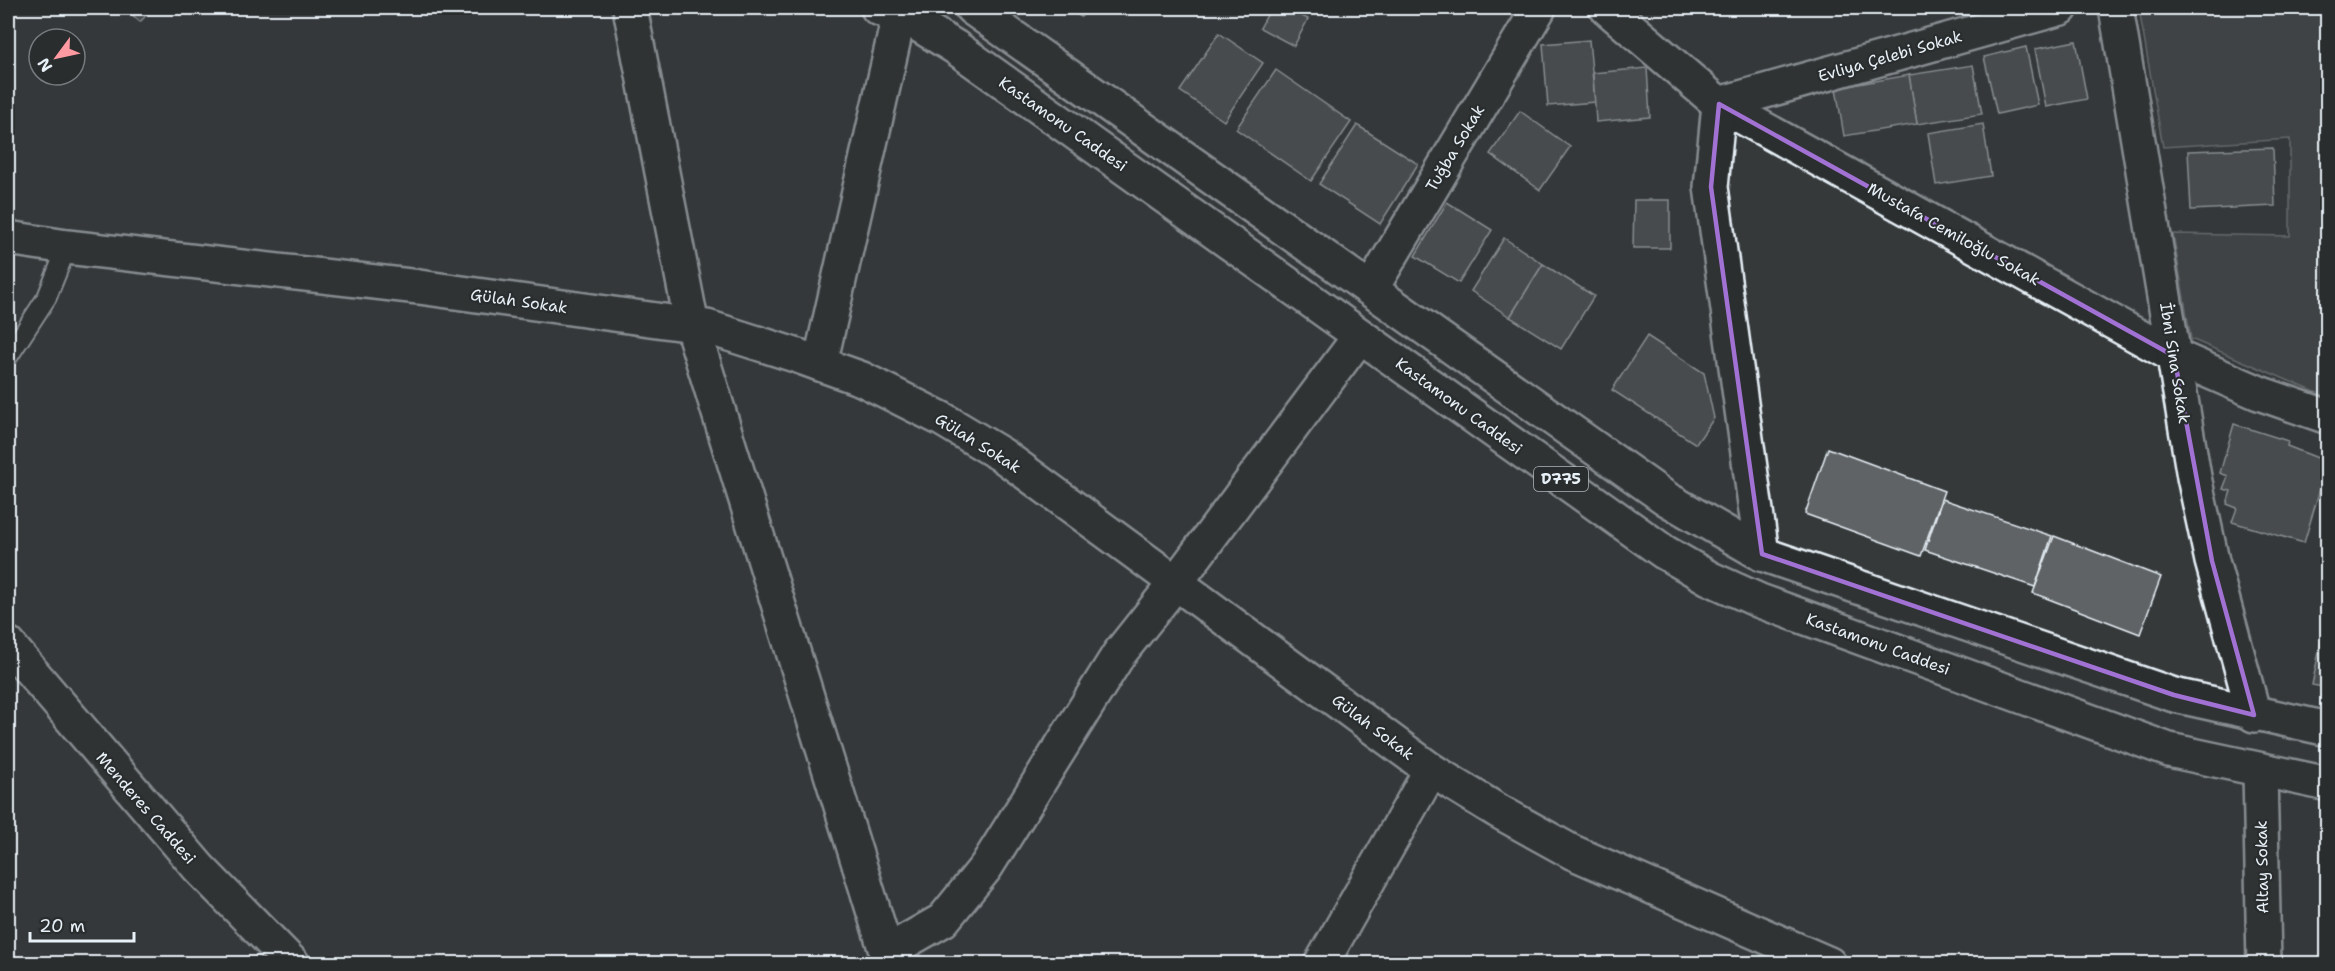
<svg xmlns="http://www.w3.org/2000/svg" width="2335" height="971" font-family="'Shantell Sans',sans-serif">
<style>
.green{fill:#4d5152;stroke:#9aa1a5;stroke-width:1.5}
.building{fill:#5f6365;stroke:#e8f1f8;stroke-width:1.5}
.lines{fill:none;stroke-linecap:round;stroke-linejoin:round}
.lane-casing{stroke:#e8f1f8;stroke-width:22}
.street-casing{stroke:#e8f1f8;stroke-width:38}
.secondary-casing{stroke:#e8f1f8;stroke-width:38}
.primary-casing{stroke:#e8f1f8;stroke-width:38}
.lane{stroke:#2a2d2e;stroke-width:18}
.street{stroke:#2a2d2e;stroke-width:33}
.secondary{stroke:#2a2d2e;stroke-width:33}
.primary{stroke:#2a2d2e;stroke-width:33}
.marked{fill:none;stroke:#a171d3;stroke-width:4.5;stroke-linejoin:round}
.labels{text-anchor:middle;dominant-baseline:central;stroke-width:4.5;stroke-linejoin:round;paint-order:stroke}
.shield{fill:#2a2d2e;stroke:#afb6bb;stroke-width:1.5}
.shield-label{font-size:15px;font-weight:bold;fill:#e8f1f8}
.street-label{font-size:16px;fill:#e8f1f8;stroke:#2a2d2e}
</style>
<rect width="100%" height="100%" fill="#35393a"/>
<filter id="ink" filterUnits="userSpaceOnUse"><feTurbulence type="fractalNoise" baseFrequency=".0167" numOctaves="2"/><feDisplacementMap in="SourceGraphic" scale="12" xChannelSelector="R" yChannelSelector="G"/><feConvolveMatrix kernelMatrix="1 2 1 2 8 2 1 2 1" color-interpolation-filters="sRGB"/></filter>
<g filter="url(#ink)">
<!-- green -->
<path class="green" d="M2139,9L2327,12V397L2191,339L2173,234L2290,236V139L2163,147Z"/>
<!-- building -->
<g class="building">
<path d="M125,8H153L140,22Z"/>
<path d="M1067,8H1087L1081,17Z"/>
<path d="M1271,8H1286L1308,19L1294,46L1260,28Z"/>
<path d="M1219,33L1263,63L1224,121L1180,91Z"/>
<path d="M1589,40L1595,102L1548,106L1543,44Z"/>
<path d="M2076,41L2087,99L2046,107L2035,49Z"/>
<path d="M2026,47L2038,105L1997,114L1984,57Z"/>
<path d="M1973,65L1982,114L1917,124L1909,75Z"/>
<path d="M1647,68L1650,117L1596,122L1593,73Z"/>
<path d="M1276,70L1351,122L1311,181L1236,129Z"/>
<path d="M1909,75L1917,124L1844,136L1836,88Z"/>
<path d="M1520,111L1570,147L1540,190L1490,154Z"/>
<path d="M1983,124L1991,176L1936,185L1928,133Z"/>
<path d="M1357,125L1418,164L1380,224L1319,184Z"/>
<path d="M2273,148L2275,206L2191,210L2188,151Z"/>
<path d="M1634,200H1670V248H1633Z"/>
<path d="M1447,202L1492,230L1459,283L1415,256Z"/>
<path d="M1504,238L1543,264L1510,317L1471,291Z"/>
<path d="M1543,264L1594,296L1561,349L1510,317Z"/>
<path d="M1647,336L1704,373L1714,418L1696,444L1612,390Z"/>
<path d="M2234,424L2288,441L2287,446L2328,462L2304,543L2232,522L2237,508L2227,504L2231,491L2223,489L2228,476L2220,473Z"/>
<path d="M1828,448L1944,491L1921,556L1805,514Z"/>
<path d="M1942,499L2052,536L2035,587L1925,550Z"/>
<path d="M2054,536L2161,577L2140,634L2033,593Z"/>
<path d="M2327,614H2328V688L2312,685Z"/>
</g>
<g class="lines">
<defs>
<path id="lane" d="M8,357L47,297L67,247"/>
<g id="street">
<path d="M630,8L692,326L890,964"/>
<path d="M1607,8L1719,104L2174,356L2259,393L2328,417"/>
<path d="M2116,8L2194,477L2212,561L2254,715"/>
<path d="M8,238L67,247L419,287L707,327L798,356L862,379L942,419L1002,455L1431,770L1498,811L1572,852L1829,964"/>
<path d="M1371,289L1539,8"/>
<path d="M820,364L899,16"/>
<path d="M1762,554L1711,187L1719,104L2061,8"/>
<path d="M2260,771L2264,964"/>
<path d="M887,952L943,920L986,867L1119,654L1177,581L1360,336"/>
<path d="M1321,964L1431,770"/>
</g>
<path id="secondary" d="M8,644L199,868L293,964"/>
<g id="primary">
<path d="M878,8L914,22L955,47L1664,552L1709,578L1760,601L2169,750L2328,784"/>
<path d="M972,8L1667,499L1762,554L2174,695L2328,729"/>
</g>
</defs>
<!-- lane casing -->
<use href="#lane" class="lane-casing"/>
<!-- street casing -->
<use href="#street" class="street-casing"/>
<!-- secondary casing -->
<use href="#secondary" class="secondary-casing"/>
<!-- primary casing -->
<use href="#primary" class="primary-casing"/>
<!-- lane -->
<use href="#lane" class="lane"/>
<!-- street -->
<use href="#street" class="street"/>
<!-- secondary -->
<use href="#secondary" class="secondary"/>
<!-- primary -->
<use href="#primary" class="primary"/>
</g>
</g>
<!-- marked area -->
<path d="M0 0H2335V971H0ZM1719,104L2174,356L2212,561L2254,715L2174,695L1762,554L1711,187Z" fill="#35393a" fill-opacity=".55" fill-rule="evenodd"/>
<path class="marked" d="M1719,104L2174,356L2212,561L2254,715L2174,695L1762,554L1711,187Z"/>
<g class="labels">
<!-- shield labels -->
<rect class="shield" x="1534" y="467" width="54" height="24" rx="4.5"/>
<g class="shield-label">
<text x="1561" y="479">D775</text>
</g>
<!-- street labels -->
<g class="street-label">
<text transform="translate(1890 56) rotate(-16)">Evliya Çelebi Sokak</text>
<text transform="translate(1063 124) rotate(35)">Kastamonu Caddesi</text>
<text transform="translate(1455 148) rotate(-59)">Tuğba Sokak</text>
<text transform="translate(1954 234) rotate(29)">Mustafa Cemiloğlu Sokak</text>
<text transform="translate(519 301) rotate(8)">Gülah Sokak</text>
<text transform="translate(2175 363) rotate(81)">İbni Sina Sokak</text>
<text transform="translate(1459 406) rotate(36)">Kastamonu Caddesi</text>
<text transform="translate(978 443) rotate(32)">Gülah Sokak</text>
<text transform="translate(1878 644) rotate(20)">Kastamonu Caddesi</text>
<text transform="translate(1373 727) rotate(37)">Gülah Sokak</text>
<text transform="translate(146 808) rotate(49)">Menderes Caddesi</text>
<text transform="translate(2262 867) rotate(-91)">Altay Sokak</text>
</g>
</g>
<!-- margin -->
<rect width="2335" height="971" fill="none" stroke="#2a2d2e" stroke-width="30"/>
<rect x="15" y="15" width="2305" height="941" fill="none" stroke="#e8f1f8" stroke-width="2" filter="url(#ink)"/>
<!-- north arrow -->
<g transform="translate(57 57) rotate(237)"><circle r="28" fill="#2a2d2e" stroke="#767b7f" stroke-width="1.5"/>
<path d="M0-4.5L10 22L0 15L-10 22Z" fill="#ff9aa2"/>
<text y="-9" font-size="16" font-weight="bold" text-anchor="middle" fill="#e8f1f8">N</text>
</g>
<!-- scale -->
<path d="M30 932v9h104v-9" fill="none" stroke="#e8f1f8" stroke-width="3"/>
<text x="39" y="932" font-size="18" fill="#e8f1f8" stroke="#2a2d2e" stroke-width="4.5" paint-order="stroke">20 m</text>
</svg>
